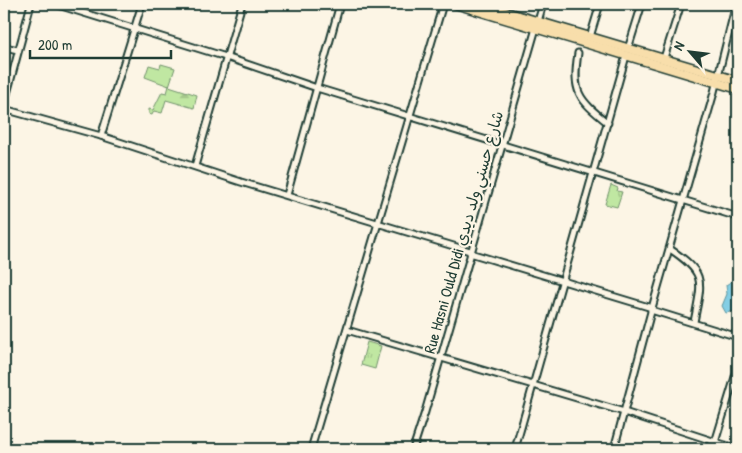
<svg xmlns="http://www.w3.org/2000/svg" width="742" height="453" font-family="'Patrick Hand','Playpen Sans Arabic',sans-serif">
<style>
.grass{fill:url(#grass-tufts);stroke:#70926b}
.forest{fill:url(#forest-firs);stroke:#70926b}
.park{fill:#c0e7a2;stroke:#70926b}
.water{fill:#84cee4;stroke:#5c949e}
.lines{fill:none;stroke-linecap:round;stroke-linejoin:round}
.minor-casing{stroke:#1f3d34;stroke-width:9}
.highway-casing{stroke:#1f3d34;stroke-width:11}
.minor{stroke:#fcf5e5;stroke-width:5}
.highway{stroke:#f8deab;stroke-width:8}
.labels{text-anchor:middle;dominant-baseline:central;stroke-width:4.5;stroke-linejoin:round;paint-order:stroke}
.street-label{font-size:16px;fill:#1f3d34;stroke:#fcf5e5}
</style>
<defs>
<pattern id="grass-tufts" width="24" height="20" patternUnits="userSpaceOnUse" patternTransform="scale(1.25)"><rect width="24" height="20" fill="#c0e7a2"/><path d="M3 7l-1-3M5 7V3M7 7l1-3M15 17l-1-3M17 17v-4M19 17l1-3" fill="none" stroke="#a5c78c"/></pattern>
<pattern id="forest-firs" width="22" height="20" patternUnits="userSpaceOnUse" patternTransform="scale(1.25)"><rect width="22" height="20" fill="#c0e7a2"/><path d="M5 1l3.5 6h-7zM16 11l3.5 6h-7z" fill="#a5c78c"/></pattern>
</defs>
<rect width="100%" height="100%" fill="#fcf5e5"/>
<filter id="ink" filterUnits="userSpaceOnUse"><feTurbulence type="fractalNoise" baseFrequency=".02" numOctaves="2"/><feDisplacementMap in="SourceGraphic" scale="10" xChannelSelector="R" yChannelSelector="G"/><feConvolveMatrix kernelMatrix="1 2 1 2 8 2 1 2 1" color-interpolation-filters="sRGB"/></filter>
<g filter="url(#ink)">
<!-- grass -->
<g class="grass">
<path d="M611,185L618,188L617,191L622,192L617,207L605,204Z"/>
<path d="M367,342L381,346L375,369L361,365Z"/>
</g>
<!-- forest -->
<path class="forest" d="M169,86L197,95L194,108L166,100L162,113L154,111L152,115L149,114V109L153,110L162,92L167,93Z"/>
<!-- park -->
<path class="park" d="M161,64L175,68L169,86L145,77L149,65L160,68Z"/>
<!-- water -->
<path class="water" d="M732,281L738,284V310L726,313L722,306L727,294L726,285Z"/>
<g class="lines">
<defs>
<g id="minor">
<path d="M55,4L226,57L317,88L738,217"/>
<path d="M590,37L600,4"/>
<path d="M4,47L18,50"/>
<path d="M628,49L642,4"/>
<path d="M578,53C572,92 578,99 608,123"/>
<path d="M664,58L681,4"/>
<path d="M4,105L31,4"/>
<path d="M4,109L101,136L241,182L470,251"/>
<path d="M101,136L142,4"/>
<path d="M195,166L242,4"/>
<path d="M287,195L340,4"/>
<path d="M670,249C707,274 702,280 694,322"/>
<path d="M470,253L652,308"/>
<path d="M651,310L738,337"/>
<path d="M347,330L624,412L737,449"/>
<path d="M268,449H269"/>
<path d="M311,449L443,4"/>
<path d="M413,449L425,412L543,4"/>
<path d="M515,449L626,56"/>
<path d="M614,449L652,308L713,96L736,4"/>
<path d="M713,449L738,367"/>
</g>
<g id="highway">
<path d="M455,4L738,89"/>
<path d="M479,4L738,81"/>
</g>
</defs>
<!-- minor casing -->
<use href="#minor" class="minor-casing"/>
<!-- highway casing -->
<use href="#highway" class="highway-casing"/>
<!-- minor -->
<use href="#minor" class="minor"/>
<!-- highway -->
<use href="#highway" class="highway"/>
</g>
</g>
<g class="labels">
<!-- street labels -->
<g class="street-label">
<text transform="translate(463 232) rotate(-74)">Rue Hasni Ould Didi شارع حسني ولد ديدي</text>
</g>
</g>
<!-- margin -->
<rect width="742" height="453" fill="none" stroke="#fcf5e5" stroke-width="20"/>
<rect x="10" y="10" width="722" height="433" fill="none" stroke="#1f3d34" stroke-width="2" filter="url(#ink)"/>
<!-- north arrow -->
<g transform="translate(690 52) rotate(298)" stroke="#fcf5e5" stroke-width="4" paint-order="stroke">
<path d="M0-4L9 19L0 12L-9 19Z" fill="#1f3d34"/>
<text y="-8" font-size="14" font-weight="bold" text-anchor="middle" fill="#1f3d34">N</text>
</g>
<!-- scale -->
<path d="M30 50v8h141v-8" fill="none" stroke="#1f3d34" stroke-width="2.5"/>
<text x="38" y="50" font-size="15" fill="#1f3d34" stroke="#fcf5e5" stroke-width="4" paint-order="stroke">200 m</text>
</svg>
